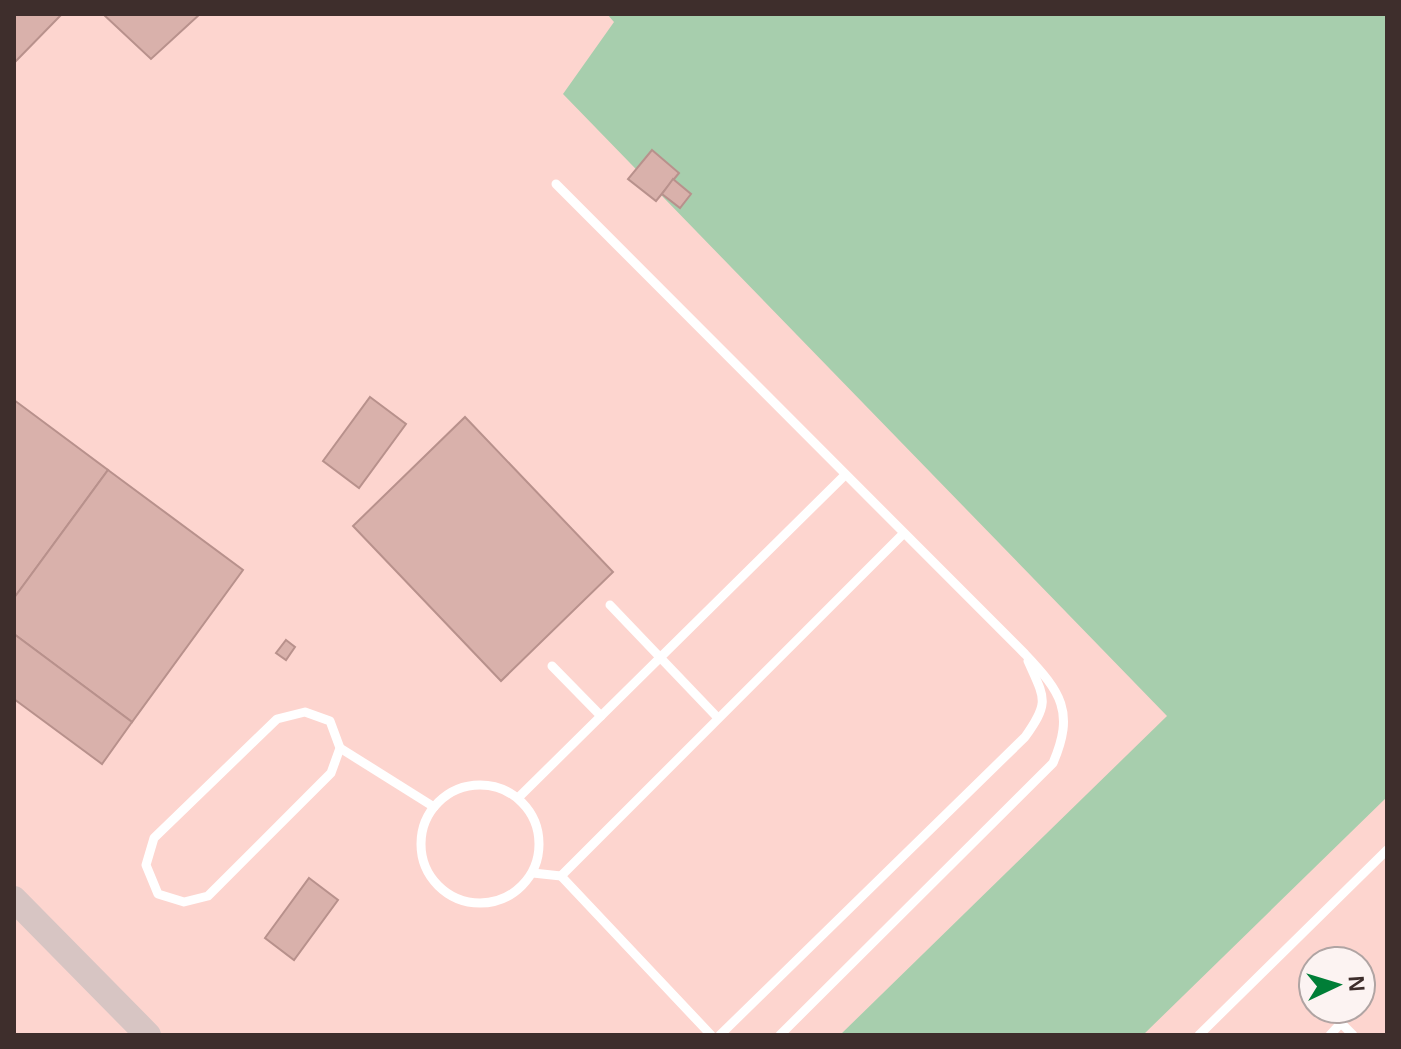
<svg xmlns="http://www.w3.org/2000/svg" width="1401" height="1049" font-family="Arial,sans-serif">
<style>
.built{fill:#fdd5cf;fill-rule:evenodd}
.green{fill:#a7cead}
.building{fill:#d9b1ab;stroke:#b8918c;stroke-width:2}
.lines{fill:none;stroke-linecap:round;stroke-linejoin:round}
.lane{stroke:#fff;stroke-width:9}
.secondary{stroke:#d7c5c3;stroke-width:26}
</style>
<rect width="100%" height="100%" fill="#fbe2de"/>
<!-- built -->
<path class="built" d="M14,14H1387V1035H14ZM1313,961H1361V1009H1313Z"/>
<!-- green -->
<path class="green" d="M607,14H1387V797L1143,1035H840L1167,716L563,94L614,22Z"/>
<!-- building -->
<g class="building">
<path d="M14,14H62L14,63Z"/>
<path d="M103,14H200L151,59Z"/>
<path d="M652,150L679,173L656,201L628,179Z"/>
<path d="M673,179L691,194L680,208L662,194Z"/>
<path d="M370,397L406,424L359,488L323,461Z"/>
<path d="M14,400L108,470L14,598Z"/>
<path d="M465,417L613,572L501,681L353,526Z"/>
<path d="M108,470L243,570L132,722L14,634V598Z"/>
<path d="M14,634L132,722L102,764L14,699Z"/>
<path d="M286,640L295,647L286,660L276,653Z"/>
<path d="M309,878L338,900L294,960L265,938Z"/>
</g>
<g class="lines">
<!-- lane -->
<g class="lane">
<path d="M556,184L1025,654C1061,692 1075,712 1053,763L780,1035"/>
<path d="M610,605L718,718"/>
<path d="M552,666L601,716"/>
<path d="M305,712L330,721L340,748L331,773L208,896L184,902L158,894L146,865L154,838L277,719Z"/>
<path d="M340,748L434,807"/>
<circle cx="480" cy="844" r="59"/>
<path d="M518,798L845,475"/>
<path d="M533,873L561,876"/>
<path d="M711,1035L561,876L903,534"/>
<path d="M720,1035L1025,737C1050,702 1045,699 1028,661"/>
<path d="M1199,1035L1387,850"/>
<path d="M1330,1035L1341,1023L1353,1035"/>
</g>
<!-- secondary -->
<path class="secondary" d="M14,899L148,1035"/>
</g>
<!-- border -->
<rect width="1401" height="1049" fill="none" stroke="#3e2e2c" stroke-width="32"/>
<!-- north arrow -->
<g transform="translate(1337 985) rotate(86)"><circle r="38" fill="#fcf3f2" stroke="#b0a4a3" stroke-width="2"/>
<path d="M0-6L14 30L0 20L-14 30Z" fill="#007e37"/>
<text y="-12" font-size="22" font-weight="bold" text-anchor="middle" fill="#3e2e2c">N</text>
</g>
</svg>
